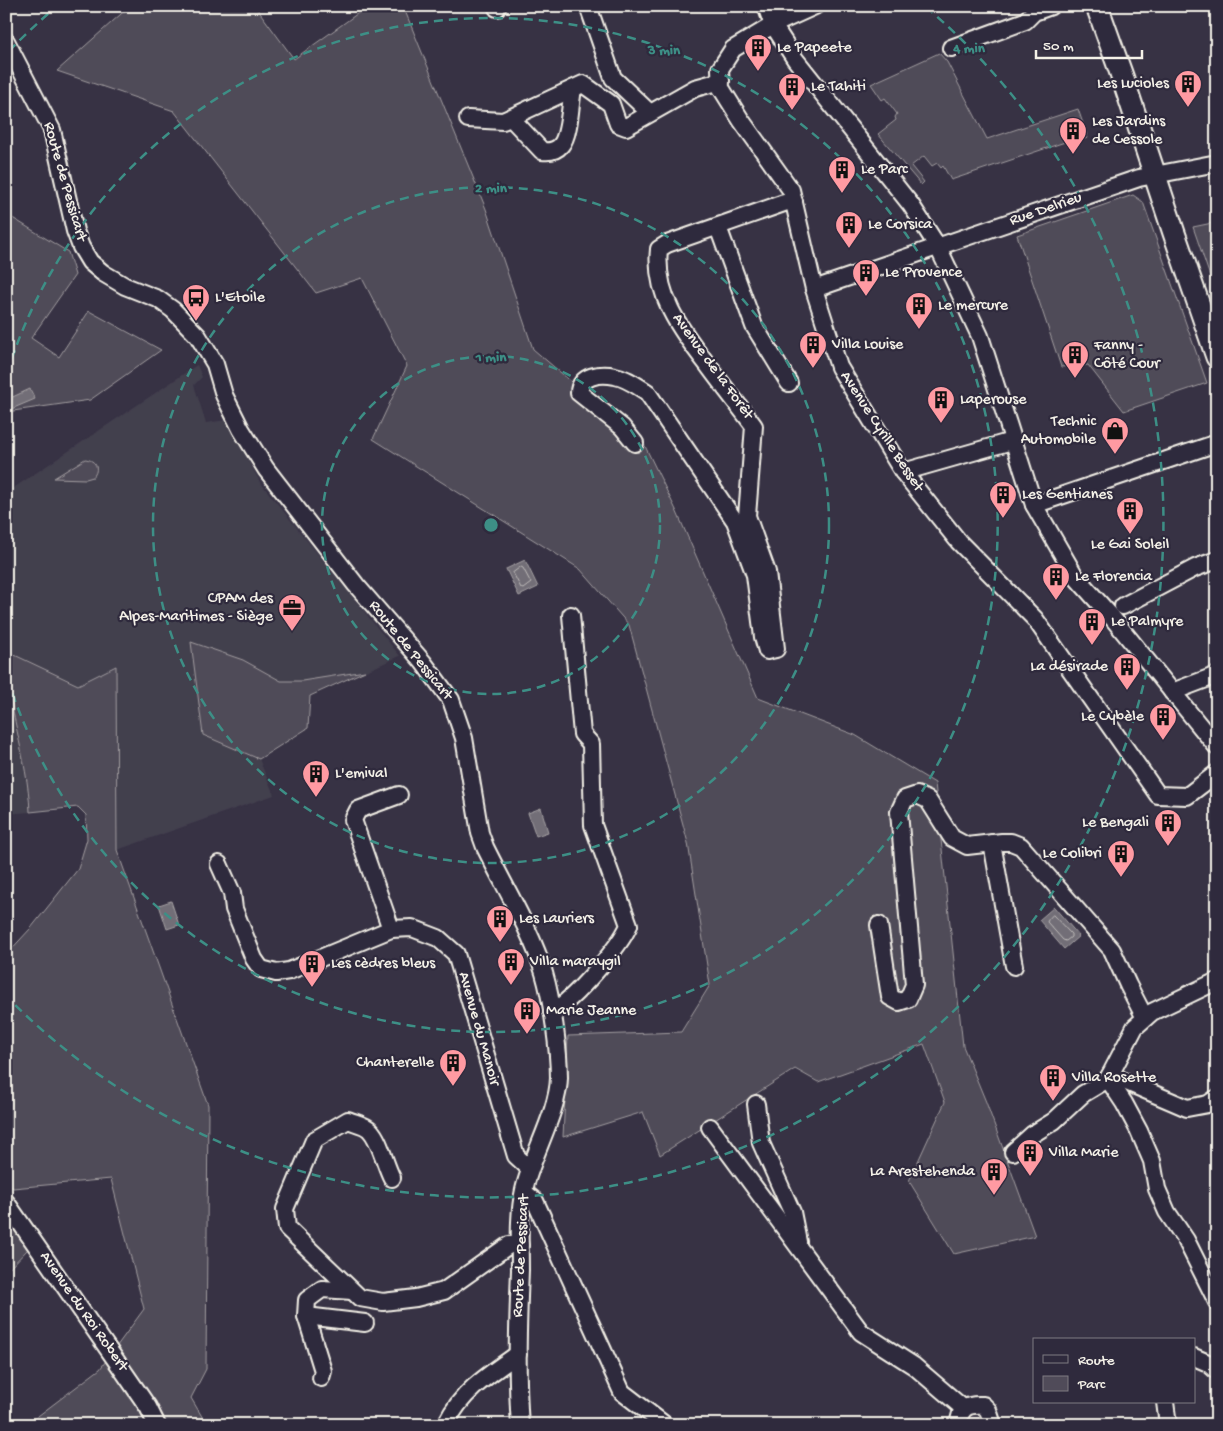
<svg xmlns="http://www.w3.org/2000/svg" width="1223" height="1431" font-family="'Gochi Hand',sans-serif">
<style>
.built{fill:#433f4e}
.green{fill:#504b59;stroke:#a29ea0}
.water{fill:#726e77;stroke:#a6a2a4}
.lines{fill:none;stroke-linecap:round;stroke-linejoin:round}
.shore{stroke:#c0bdbb;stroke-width:1}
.minor-casing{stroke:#f4f1e8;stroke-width:20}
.major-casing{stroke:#f4f1e8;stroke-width:25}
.minor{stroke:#2f2a3d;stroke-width:16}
.major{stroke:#2f2a3d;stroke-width:21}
.ring{fill:none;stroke:#3d8f86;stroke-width:2.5;stroke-dasharray:9 6}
.labels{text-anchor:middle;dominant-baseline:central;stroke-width:4.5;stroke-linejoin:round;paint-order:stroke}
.poi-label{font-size:16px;fill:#f4f1e8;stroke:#2f2a3d;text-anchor:start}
.street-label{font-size:16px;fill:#f4f1e8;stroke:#2f2a3d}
.centre{fill:#3d8f86;stroke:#2f2a3d;stroke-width:2.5}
.ring-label{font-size:15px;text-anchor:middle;font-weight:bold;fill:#3d8f86;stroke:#2f2a3d;stroke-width:4.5;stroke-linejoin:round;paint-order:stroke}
</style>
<rect width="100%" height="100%" fill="#373244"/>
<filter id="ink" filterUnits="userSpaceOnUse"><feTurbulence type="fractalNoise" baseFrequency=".02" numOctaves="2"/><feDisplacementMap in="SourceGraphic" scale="10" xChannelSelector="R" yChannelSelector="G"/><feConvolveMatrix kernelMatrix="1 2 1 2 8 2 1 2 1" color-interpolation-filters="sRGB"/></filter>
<g filter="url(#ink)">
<!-- built -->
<g class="built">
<path d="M197,365L202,377L194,385L206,423L226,420L260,482L400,656L310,696L308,728L259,759L274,795L117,850L116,666L78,685L6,651V493Z"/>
<path d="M6,672L29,787L30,812L6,814Z"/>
</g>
<!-- green -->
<g class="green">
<path d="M130,6H255L294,59L368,6H403L486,209L533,349L644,444L676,510L758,698L855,735L935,783L963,1046L986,1102L1035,1236L954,1254L909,1181L945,1102L924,1044L818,1082L795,1069L660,1155L643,1112L563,1137L568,1036L681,1032L710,985L688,843L629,625L580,569L373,439L407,366L362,278L316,293L174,111L57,71Z"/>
<path d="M939,53L947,62L987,139L1078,109L1088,138L1072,142L1071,140L951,180L943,166L941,168L937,163L932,166L924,156L911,166L924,182L921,185L878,134L896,120L895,117L897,114L885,98L882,100L871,84Z"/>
<path d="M1133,195L1143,202L1207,383L1124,411L1088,365L1061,367L1017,235Z"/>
<path d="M6,214L68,252L75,275L31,338L59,357L89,311L161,350L90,400L6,412Z"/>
<path d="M1217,222V288H1214L1193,227Z"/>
<path d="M85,459C96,460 100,469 93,477L86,479L54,478Z"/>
<path d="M191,642L243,660L281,681H302L365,671L310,696L308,728L259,759L203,735Z"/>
<path d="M6,651L78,685L116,666L117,850L208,1105L206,1369L191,1398L207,1425H26L100,1369L144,1309L111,1179L13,1188L6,1180V955L31,928L78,869L87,839L86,815L78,807L30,812C28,758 6,706 6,651Z"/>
<path d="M6,1216L29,1248L6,1272Z"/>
</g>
<!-- water -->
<g class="water">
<path d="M30,389L35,399L9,410L6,400Z"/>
<path d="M525,560L538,587L519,596L506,569Z"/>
<path d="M541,808L548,832L536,836L528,813Z"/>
<path d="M171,901L179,925L167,929L159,905Z"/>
<path d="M1054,907L1079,936L1064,949L1039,920Z"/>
</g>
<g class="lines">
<!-- shore -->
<g class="shore">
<path d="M521,567L523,568L531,583L523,589L521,588L513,573Z"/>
<path d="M1053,915L1071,934V937L1066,941L1063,940L1047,922L1048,920Z"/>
</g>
<defs>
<g id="minor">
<path d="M496,6L497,8"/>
<path d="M588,6L613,78L650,113"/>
<path d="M766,6L773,25L795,59L911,205L938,247L980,336L1034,505L1075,576L1110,615L1217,747"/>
<path d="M815,6L773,25L733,49L720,69L721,88L741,120L791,190L814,289L839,367L903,472L959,542L1035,619L1158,795L1187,796L1217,773"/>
<path d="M6,41L52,130L75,231L81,247L90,262L103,273L125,286L158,299L173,310L198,336L215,364L224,395L241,429L266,469L356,585L423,662L451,700L464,738L480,833L485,847C504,886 532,932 544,973C552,1000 559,1050 559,1078C558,1112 532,1155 524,1190C518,1216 520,1243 520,1270C518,1321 516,1373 520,1425"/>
<path d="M951,48L1025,21L1034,12L1051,6"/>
<path d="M511,118L542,151C549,152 556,151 561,145C570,134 570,104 573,89"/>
<path d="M468,119L503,121L583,84L611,104L618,124L626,127L695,88L721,81"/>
<path d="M718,227L754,326L789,383"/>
<path d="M814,289L1139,178L1217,163"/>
<path d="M635,443L622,427L579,393C579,375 601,373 615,376C627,378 637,386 647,392L735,521L755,575L763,637L767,651L776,649L767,572L747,516L754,426C739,406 724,387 710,368C682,331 654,297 659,249L667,244L784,203L794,201"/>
<path d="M903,472L1012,441"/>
<path d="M1034,505L1217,443"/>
<path d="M1123,606L1195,568L1217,560"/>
<path d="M1172,692L1217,675"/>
<path d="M992,843L1014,966"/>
<path d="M219,864L232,893L234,909L254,959L261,969L276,973L289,971L391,929L412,928L438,938L456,954L516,1156L530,1169"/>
<path d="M879,925L890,997L899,1002L908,999L914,985L899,812L905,799L917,795L928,800L952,838L967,846L1002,842H1011L1021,846L1112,950L1128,985L1145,1018"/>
<path d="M391,929L353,820L358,810L399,795"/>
<path d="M552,1012C573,1000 620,947 629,925L593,825L591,744L582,734L571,615"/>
<path d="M1110,1075L1187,1108L1208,1104L1217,1098"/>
<path d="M1108,1079L1124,1103L1139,1131L1152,1161L1157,1189L1167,1212L1186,1240L1217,1302"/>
<path d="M1108,1079L1135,1027L1152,1012L1217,981"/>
<path d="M756,1104L761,1143L792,1212L798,1242"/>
<path d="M710,1127L861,1332L914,1366L963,1408"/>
<path d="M1013,1152L1033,1134L1054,1121L1083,1094L1108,1079"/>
<path d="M392,1178C385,1165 380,1140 370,1130C366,1125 355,1123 348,1120L314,1140L285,1209L287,1228L360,1298L383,1302L416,1298L444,1291L509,1245H520"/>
<path d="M524,1192L535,1201L622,1392L665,1425"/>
<path d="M6,1202L115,1359L148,1407L157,1425"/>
<path d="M306,1316L365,1323"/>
<path d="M1194,1357L1208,1363L1217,1371"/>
<path d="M321,1378L323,1371L306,1316L307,1300L322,1289L352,1291"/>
<path d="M1165,1402L1168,1425"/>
<path d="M448,1425L447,1422C463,1390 490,1374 518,1354"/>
<path d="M959,1425C959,1408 967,1404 983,1405L988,1410L993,1425"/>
</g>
<path id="major" d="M1097,6L1122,76L1174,233L1217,357"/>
</defs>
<!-- minor casing -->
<use href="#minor" class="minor-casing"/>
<!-- major casing -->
<use href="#major" class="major-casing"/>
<!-- minor -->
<use href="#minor" class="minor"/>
<!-- major -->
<use href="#major" class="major"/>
</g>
</g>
<!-- distance rings -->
<g class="ring">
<circle cx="491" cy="525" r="169"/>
<circle cx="491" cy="525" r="338"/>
<path d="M7 373A507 507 0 1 1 7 677"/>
<path d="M9 51A676 676 0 0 1 56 7M926 7A676 676 0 1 1 9 999"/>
</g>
<!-- icons -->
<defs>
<symbol id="building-pin" viewBox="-11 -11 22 30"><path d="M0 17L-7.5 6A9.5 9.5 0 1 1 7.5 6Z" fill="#ff9aa2" stroke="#2f2a3d"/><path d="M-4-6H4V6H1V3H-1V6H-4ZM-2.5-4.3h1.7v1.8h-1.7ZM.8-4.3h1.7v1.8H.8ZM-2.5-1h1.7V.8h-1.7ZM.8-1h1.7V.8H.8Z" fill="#111"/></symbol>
<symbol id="bus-pin" viewBox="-11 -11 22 30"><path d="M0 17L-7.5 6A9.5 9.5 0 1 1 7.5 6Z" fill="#ff9aa2" stroke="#2f2a3d"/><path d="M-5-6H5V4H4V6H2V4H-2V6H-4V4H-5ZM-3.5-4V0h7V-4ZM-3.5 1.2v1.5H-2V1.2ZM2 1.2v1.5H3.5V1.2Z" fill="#111"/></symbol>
<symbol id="shop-pin" viewBox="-11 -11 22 30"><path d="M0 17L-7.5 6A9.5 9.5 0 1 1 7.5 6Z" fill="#ff9aa2" stroke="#2f2a3d"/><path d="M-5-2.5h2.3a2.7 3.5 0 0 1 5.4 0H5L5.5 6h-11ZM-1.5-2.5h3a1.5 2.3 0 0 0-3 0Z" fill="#111"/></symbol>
<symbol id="office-pin" viewBox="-11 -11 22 30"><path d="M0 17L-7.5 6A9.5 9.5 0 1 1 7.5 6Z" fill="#ff9aa2" stroke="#2f2a3d"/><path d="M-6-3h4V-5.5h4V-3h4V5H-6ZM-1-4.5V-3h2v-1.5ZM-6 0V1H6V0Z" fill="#111"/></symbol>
</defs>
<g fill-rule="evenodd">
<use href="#building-pin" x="742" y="32" width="32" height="43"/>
<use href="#building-pin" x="1172" y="68" width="32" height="43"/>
<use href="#building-pin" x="776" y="71" width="32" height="43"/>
<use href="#building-pin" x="1057" y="115" width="32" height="43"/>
<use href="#building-pin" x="826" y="154" width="32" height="43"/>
<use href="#building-pin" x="833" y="209" width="32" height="43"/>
<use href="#building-pin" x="850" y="257" width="32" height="43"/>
<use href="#bus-pin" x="180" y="282" width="32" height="43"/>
<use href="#building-pin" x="903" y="290" width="32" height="43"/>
<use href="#building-pin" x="797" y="329" width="32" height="43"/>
<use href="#building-pin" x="1059" y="339" width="32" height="43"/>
<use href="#building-pin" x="925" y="384" width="32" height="43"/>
<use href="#shop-pin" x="1099" y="415" width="32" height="43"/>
<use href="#building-pin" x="987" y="479" width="32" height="43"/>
<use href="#building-pin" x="1114" y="495" width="32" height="43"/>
<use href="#building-pin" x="1040" y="561" width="32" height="43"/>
<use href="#office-pin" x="276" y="592" width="32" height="43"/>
<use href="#building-pin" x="1076" y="606" width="32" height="43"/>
<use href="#building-pin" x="1111" y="651" width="32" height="43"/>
<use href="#building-pin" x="1147" y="701" width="32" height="43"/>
<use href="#building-pin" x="300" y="758" width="32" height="43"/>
<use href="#building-pin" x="1152" y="807" width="32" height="43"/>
<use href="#building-pin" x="1105" y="838" width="32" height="43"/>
<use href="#building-pin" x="484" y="903" width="32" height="43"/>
<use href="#building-pin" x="495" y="946" width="32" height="43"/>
<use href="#building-pin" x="296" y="948" width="32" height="43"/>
<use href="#building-pin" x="511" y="995" width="32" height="43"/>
<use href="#building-pin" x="437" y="1047" width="32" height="43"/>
<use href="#building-pin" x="1037" y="1062" width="32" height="43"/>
<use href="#building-pin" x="1014" y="1137" width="32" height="43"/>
<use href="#building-pin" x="978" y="1156" width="32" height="43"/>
</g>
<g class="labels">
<!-- poi labels -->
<g class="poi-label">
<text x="777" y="48">Le Papeete</text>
<text x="1169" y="84" text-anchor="end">Les Lucioles</text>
<text x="811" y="87">Le Tahiti</text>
<text x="1092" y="122">Les Jardins<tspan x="1092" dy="18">de Cessole</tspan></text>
<text x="861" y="170">Le Parc</text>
<text x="868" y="225">Le Corsica</text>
<text x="885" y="273">Le Provence</text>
<text x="215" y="298">L'Etoile</text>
<text x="938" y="306">Le mercure</text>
<text x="832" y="345">Villa Louise</text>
<text x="1094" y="346">Fanny -<tspan x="1094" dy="18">Côté Cour</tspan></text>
<text x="960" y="400">Laperouse</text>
<text x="1096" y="422" text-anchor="end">Technic<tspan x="1096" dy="18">Automobile</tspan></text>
<text x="1022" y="495">Les Gentianes</text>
<text x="1130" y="545" text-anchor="middle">Le Gai Soleil</text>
<text x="1075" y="577">Le Florencia</text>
<text x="273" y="599" text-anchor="end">CPAM des<tspan x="273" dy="18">Alpes-Maritimes - Siège</tspan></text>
<text x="1111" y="622">Le Palmyre</text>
<text x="1108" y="667" text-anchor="end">La désirade</text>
<text x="1144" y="717" text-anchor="end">Le Cybèle</text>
<text x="335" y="774">L'emival</text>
<text x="1149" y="823" text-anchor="end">Le Bengali</text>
<text x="1102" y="854" text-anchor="end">Le Colibri</text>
<text x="519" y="919">Les Lauriers</text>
<text x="530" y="962">Villa maraygil</text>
<text x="331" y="964">Les cèdres bleus</text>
<text x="546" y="1011">Marie Jeanne</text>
<text x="434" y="1063" text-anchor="end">Chanterelle</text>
<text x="1072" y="1078">Villa Rosette</text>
<text x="1049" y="1153">Villa Marie</text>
<text x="975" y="1172" text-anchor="end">La Arestehenda</text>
</g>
<!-- street labels -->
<g class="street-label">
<text transform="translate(64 182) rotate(74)">Route de Pessicart</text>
<text transform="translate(1046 210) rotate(-19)">Rue Delrieu</text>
<text transform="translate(712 367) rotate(54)">Avenue de la Forêt</text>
<text transform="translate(881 432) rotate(57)">Avenue Cyrille Besset</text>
<text transform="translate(410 651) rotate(51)">Route de Pessicart</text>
<text transform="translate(478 1029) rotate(74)">Avenue du Manoir</text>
<text transform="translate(522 1256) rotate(-87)">Route de Pessicart</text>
<text transform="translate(83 1312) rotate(55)">Avenue du Roi Robert</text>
</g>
</g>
<circle cx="491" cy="525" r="8" class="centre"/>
<g class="ring-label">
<text x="969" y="52">4 min</text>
<text x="664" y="54">3 min</text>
<text x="491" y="192">2 min</text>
<text x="491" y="361">1 min</text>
</g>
<!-- margin -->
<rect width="1223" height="1431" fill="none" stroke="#2f2a3d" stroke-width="25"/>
<rect x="12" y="12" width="1198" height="1406" fill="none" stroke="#f4f1e8" stroke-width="2" filter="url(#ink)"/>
<!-- legend -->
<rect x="1033" y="1338" width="162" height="65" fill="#2f2a3d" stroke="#7e7a81"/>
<rect x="1043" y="1355" width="25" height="8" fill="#2f2a3d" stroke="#7e7a81"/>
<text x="1078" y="1364" font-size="15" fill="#f4f1e8">Route</text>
<rect x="1043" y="1376" width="25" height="15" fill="#504b59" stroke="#7e7a81"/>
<text x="1078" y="1388" font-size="15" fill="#f4f1e8">Parc</text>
<!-- scale -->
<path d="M1036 50v8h106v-8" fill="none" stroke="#f4f1e8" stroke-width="2.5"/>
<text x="1043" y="50" font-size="15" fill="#f4f1e8" stroke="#2f2a3d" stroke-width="4" paint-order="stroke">50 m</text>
</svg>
